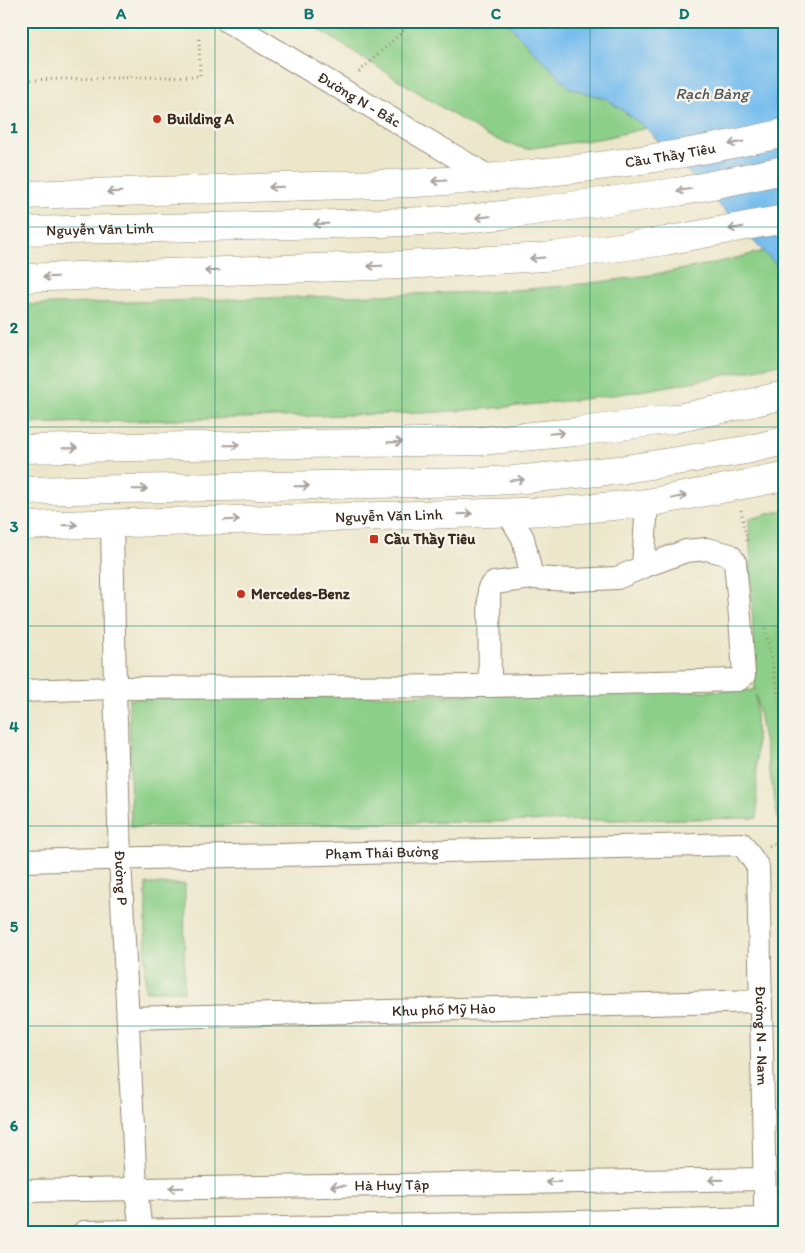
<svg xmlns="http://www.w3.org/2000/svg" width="805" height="1253" font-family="Itim,sans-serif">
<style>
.green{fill:#8ccf88;stroke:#647c53}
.water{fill:#77bdee;stroke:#597486}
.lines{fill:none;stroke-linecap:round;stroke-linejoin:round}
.minor-casing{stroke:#948874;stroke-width:24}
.major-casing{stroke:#948874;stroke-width:29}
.highway-casing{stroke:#948874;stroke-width:29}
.path{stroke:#948874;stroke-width:3;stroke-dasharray:1 4;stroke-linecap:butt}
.minor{stroke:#fff;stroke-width:22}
.major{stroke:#fff;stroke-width:28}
.highway{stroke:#fff;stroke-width:28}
.oneway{stroke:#a79f9a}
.grid{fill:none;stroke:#0f766e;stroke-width:1;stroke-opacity:0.55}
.poi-dot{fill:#c8321e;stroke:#f7f3e8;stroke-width:2}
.labels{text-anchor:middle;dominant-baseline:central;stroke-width:5;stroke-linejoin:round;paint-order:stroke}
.street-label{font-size:15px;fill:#3b2a1e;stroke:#f7f3e8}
.poi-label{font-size:15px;font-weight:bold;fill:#3b2a1e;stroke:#f7f3e8;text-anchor:start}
.water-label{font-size:16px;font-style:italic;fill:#4d565c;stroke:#f7f3e8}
.neatline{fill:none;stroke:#0f766e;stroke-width:2}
.grid-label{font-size:16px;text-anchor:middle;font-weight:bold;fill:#0f766e}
</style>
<rect width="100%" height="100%" fill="#f7f3e8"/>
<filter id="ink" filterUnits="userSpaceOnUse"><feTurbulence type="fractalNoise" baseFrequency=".02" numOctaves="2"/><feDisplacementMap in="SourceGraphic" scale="10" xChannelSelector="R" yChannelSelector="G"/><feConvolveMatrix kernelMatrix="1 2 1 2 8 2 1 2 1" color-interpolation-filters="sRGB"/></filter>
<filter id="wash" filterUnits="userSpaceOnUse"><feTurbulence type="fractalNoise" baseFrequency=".0096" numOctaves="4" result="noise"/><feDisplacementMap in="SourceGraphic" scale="20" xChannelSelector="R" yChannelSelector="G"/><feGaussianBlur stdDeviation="1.12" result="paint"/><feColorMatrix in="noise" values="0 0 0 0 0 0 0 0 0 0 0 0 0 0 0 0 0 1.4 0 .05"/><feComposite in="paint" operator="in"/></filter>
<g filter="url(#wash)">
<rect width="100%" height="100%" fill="#ece7cb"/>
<!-- green -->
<g class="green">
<path d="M305,21H601L646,128L605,138L525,149L487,136Z"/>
<path d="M764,251L784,273V363C744,371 704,380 664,387C585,401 505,408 424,413L21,424V305L482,292C557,288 631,280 705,265C725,261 744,256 764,251Z"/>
<path d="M784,510V852L756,695L757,818L131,827L129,699L755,690L749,519Z"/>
<path d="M146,884H185L184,991H145Z"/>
</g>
<!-- water -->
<path class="water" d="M506,21H784V273L646,128L607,99L570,88L521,38Z"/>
</g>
<g filter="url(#ink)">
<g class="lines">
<defs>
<g id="minor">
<path id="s1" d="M227,21L491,178"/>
<path d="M508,513L523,538L532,578L574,580L617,578L643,567L647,503"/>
<path id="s2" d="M112,524L115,688L120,858L136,1189L141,1232"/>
<path d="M490,686L489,588L494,583L532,578"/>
<path d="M21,691L115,688L490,686L738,680L744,675L740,617L735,562L730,555L707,549L686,551L643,567"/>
<path id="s3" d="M21,861L742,844L758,867L765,1198V1232"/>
<path id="s4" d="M128,1018L760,1001"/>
<path id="s5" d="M21,1191L764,1179"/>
<path d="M84,1232L765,1218"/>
</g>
<g id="major">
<path id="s6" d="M21,195L415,183C537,176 664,161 784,133"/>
<path id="s7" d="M21,526L558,511L647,503L784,477"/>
</g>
<g id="highway">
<path id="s8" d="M21,231L382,223L466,219L511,214L683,191L784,170"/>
<path d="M21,278L403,265L545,257L665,241L784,219"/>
<path d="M21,449L480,441L575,432L673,419L742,405L784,395"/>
<path d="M21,491L473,482L513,480L619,470L746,450L784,441"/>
</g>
</defs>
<!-- minor casing -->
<use href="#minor" class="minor-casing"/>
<!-- major casing -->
<use href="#major" class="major-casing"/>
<!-- highway casing -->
<use href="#highway" class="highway-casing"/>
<!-- path -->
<g class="path">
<path d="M359,72L414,21"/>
<path d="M21,80L200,76L199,35"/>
<path d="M741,510L747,541"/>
<path d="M765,628L780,703V730L783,843"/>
<path d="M769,846L773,844L784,843"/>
</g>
<!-- minor -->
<use href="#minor" class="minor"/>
<!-- major -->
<use href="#major" class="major"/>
<!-- highway -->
<use href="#highway" class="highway"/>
</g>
<!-- one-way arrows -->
<defs><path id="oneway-shaft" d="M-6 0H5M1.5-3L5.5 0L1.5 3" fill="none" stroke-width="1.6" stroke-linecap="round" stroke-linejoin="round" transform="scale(1.25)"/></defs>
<g class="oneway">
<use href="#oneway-shaft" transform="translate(736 143) rotate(169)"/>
<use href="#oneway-shaft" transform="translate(439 181) rotate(177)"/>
<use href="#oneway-shaft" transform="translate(276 187) rotate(178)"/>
<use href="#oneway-shaft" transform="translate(684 190) rotate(170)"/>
<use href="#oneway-shaft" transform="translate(114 192) rotate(178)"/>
<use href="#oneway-shaft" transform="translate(483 217) rotate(174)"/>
<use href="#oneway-shaft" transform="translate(321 224) rotate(179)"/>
<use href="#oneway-shaft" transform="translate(736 228) rotate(170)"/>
<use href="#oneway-shaft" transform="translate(537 258) rotate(176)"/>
<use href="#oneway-shaft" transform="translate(375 266) rotate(178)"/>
<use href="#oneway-shaft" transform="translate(212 271) rotate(178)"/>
<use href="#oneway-shaft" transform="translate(50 277) rotate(178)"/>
<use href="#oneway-shaft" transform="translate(557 433) rotate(-5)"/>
<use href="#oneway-shaft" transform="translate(395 442) rotate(-1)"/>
<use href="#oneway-shaft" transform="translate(232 445) rotate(-1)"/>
<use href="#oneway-shaft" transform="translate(70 448) rotate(-1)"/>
<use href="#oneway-shaft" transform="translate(517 480) rotate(-4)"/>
<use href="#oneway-shaft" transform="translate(302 486) rotate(-1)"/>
<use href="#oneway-shaft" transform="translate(140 489) rotate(-1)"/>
<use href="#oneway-shaft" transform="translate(679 497) rotate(-11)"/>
<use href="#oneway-shaft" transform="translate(465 514) rotate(-2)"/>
<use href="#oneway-shaft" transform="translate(232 520) rotate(-2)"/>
<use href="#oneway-shaft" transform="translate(70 525) rotate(-1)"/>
<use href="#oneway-shaft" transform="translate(716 1180) rotate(179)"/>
<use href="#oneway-shaft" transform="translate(553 1182) rotate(179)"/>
<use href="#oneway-shaft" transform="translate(338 1186) rotate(179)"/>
<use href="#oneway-shaft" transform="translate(176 1188) rotate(179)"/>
</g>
</g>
<!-- grid -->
<path class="grid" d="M215,21V1232M402,21V1232M590,21V1232M21,227H784M21,427H784M21,626H784M21,826H784M21,1026H784"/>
<!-- markers -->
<g class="poi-dot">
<circle cx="157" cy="119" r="5"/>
<rect x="369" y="534" width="10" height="10" rx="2.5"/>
<circle cx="241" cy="594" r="5"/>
</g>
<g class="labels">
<!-- street labels -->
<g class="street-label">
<text stroke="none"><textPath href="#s1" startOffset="154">Đường N - Bắc</textPath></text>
<text stroke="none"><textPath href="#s6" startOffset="651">Cầu Thầy Tiêu</textPath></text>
<text stroke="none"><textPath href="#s8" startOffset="79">Nguyễn Văn Linh</textPath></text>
<text stroke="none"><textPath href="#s7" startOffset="368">Nguyễn Văn Linh</textPath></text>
<text stroke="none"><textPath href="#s3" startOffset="361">Phạm Thái Bường</textPath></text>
<text stroke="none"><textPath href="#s2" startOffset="354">Đường P</textPath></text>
<text stroke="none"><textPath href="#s4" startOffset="316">Khu phố Mỹ Hào</textPath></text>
<text stroke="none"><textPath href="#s3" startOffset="918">Đường N - Nam</textPath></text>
<text stroke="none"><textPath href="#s5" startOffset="371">Hà Huy Tập</textPath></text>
</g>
<!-- poi labels -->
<g class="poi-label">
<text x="167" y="119">Building A</text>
<text x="384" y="539">Cầu Thầy Tiêu</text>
<text x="251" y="594">Mercedes-Benz</text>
</g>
<!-- water labels -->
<g class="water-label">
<text x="712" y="93">Rạch Bàng</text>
</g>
</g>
<!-- margin -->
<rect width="805" height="1253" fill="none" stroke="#f7f3e8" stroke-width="55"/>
<rect x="28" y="28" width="750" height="1198" class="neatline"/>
<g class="grid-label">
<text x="121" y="19">A</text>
<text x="309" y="19">B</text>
<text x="496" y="19">C</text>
<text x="684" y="19">D</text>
<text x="14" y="133">1</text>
<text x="14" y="333">2</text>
<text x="14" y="532">3</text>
<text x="14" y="732">4</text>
<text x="14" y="932">5</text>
<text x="14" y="1131">6</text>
</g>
</svg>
